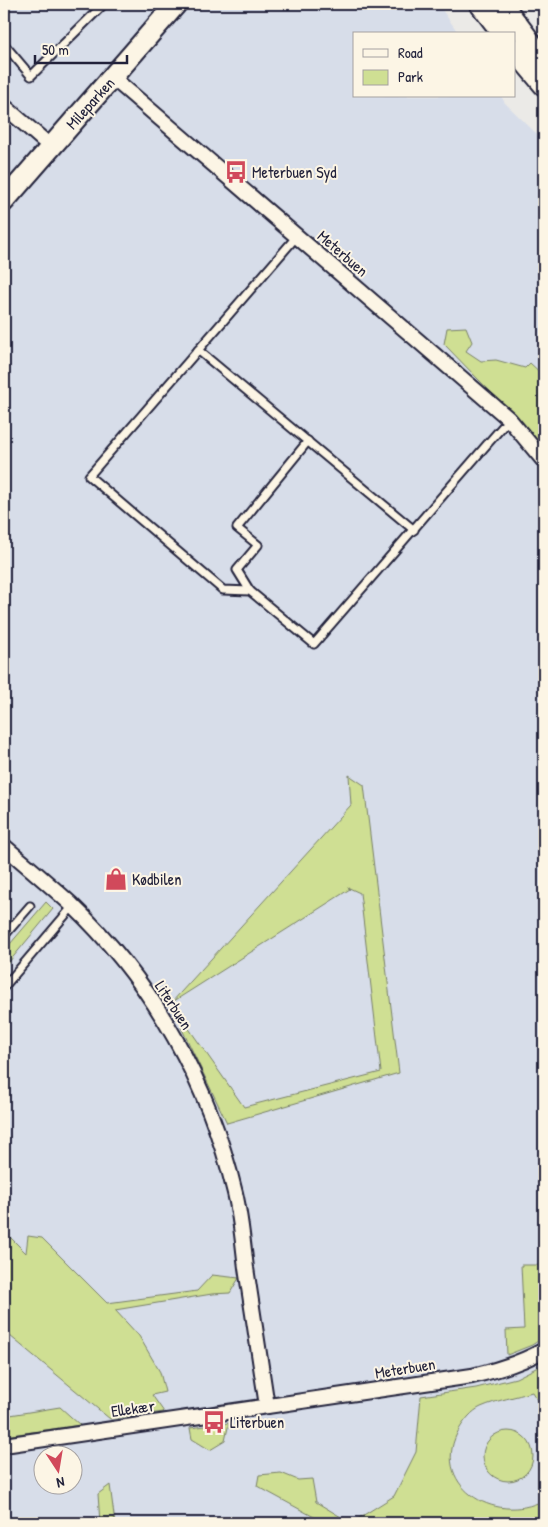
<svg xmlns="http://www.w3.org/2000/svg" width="548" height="1527" font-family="'Patrick Hand',sans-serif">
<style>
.built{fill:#d7dde9;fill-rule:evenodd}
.green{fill:#cfdf93;stroke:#788067}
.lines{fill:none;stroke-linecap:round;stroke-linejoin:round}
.lane-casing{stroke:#22223b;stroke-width:11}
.street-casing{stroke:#22223b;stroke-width:18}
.secondary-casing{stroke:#22223b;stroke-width:24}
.lane{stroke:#fcf5e5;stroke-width:7}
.street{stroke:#fcf5e5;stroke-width:14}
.secondary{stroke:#fcf5e5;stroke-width:20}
.labels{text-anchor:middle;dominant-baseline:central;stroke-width:4;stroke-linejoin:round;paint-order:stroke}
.street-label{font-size:16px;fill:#22223b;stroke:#fcf5e5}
.poi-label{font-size:16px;fill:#22223b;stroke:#fcf5e5;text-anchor:start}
</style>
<rect width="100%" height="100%" fill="#ebeae7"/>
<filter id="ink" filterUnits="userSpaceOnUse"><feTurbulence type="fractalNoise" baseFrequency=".02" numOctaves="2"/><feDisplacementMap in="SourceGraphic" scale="10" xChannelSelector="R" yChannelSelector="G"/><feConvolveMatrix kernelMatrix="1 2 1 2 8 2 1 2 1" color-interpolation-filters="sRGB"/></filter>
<g filter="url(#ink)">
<!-- built -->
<path class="built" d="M4,4H438L459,34H354V96H501L505,103L544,141V1523H4ZM42,1454H72V1484H42Z"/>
<!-- green -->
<g class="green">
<path d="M466,327L472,342L466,351L481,361L496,360L525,368L530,363L544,376V447L444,344L447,328Z"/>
<path d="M349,775L364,785L399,1073L227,1123L181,1027L185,1023L244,1107L381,1072L360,893L347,887L350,889L171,1003L351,805Z"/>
<path d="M46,902L53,909L4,968V951Z"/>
<path d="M4,1231L26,1253L28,1236L42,1238L107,1303L197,1291L212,1275L239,1278L230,1293L212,1294L115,1310L139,1336L160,1372L165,1392L152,1395L164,1412L110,1419L4,1331Z"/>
<path d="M521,1265H544V1337L532,1345L507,1355L506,1330L524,1329Z"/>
<path d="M544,1364V1396L537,1400L532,1392C516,1397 497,1400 481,1407C472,1411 465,1420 460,1428C427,1483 494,1527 544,1500V1515L539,1523H325L257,1486L259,1475L281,1473L298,1480L312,1479L316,1502L351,1523L394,1496L416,1452L421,1396L476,1388L516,1378Z"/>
<path d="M60,1407L80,1425L4,1436V1416Z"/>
<path d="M229,1423L225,1441L210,1450L192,1439L190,1428Z"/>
<circle cx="508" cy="1456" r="25"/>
<path d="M110,1485L115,1523H100L98,1494Z"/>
</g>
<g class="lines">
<defs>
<g id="lane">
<path d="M4,44L31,76L104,4"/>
<path d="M297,236L89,476L223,590L250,591L314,644L509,419"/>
<path d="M198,350L414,530"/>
<path d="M250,591L237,570L258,545L237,528L308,441"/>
<path d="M4,936L30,906"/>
<path d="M4,987L73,906"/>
</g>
<g id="street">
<path d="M113,78L509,419L544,461"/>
<path d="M4,106L51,147"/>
<path d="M4,846C26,865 50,885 72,905C154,983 209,1084 235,1193C241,1218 243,1243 246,1268C253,1314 260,1360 267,1406"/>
<path d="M4,1445L472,1376C498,1370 521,1363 544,1350"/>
</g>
<g id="secondary">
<path d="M480,4L503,34"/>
<path d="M502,4L544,60"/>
<path d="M514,49L544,85"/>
<path d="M4,201L176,4"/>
</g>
</defs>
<!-- lane casing -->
<use href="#lane" class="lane-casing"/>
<!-- street casing -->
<use href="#street" class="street-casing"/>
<!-- secondary casing -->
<use href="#secondary" class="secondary-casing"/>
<!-- lane -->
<use href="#lane" class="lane"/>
<!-- street -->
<use href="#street" class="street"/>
<!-- secondary -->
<use href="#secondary" class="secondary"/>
</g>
</g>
<!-- icons -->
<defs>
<symbol id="bus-bare" viewBox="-9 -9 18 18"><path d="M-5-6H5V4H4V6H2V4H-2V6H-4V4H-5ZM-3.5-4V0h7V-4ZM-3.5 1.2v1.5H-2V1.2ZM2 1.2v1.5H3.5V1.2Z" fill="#d1495b" stroke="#fcf5e5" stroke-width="2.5" paint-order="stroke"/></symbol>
<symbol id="shop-bare" viewBox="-9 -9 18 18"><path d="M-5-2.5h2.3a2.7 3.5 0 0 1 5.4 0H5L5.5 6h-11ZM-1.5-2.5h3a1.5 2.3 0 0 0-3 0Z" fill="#d1495b" stroke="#fcf5e5" stroke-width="2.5" paint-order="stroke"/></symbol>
</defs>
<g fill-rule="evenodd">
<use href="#bus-bare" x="220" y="156" width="32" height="32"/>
<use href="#shop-bare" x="100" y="863" width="32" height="32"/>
<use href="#bus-bare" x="198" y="1406" width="32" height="32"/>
</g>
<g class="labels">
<!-- street labels -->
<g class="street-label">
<text transform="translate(90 103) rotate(-48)">Mileparken</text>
<text transform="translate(343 253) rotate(41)">Meterbuen</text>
<text transform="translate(174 1005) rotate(57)">Literbuen</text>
<text transform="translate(405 1368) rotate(-9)">Meterbuen</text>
<text transform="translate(133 1408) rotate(-8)">Ellekær</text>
</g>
<!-- poi labels -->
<g class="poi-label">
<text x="252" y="172">Meterbuen Syd</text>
<text x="132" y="879">Kødbilen</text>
<text x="230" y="1422">Literbuen</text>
</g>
</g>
<!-- margin -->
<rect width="548" height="1527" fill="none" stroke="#fcf5e5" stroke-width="20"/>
<rect x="10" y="10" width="528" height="1507" fill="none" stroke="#22223b" stroke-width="2" filter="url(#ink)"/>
<!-- legend -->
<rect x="353" y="32" width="162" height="65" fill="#fcf5e5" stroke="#a5a1a1"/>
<rect x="363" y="49" width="25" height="8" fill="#fcf5e5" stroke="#a5a1a1"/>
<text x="398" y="58" font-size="15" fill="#22223b">Road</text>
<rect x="363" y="70" width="25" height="15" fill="#cfdf93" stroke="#a5a1a1"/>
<text x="398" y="82" font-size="15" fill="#22223b">Park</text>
<!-- north arrow -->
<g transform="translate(58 1470) rotate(168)"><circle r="24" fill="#fcf5e5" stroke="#a5a1a1"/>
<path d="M0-4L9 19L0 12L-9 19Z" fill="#d1495b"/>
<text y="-8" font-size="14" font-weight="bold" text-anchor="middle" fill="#22223b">N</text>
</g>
<!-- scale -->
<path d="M35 55v8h92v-8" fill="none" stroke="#22223b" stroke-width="2.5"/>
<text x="42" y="55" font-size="15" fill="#22223b" stroke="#fcf5e5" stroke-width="4" paint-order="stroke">50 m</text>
</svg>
